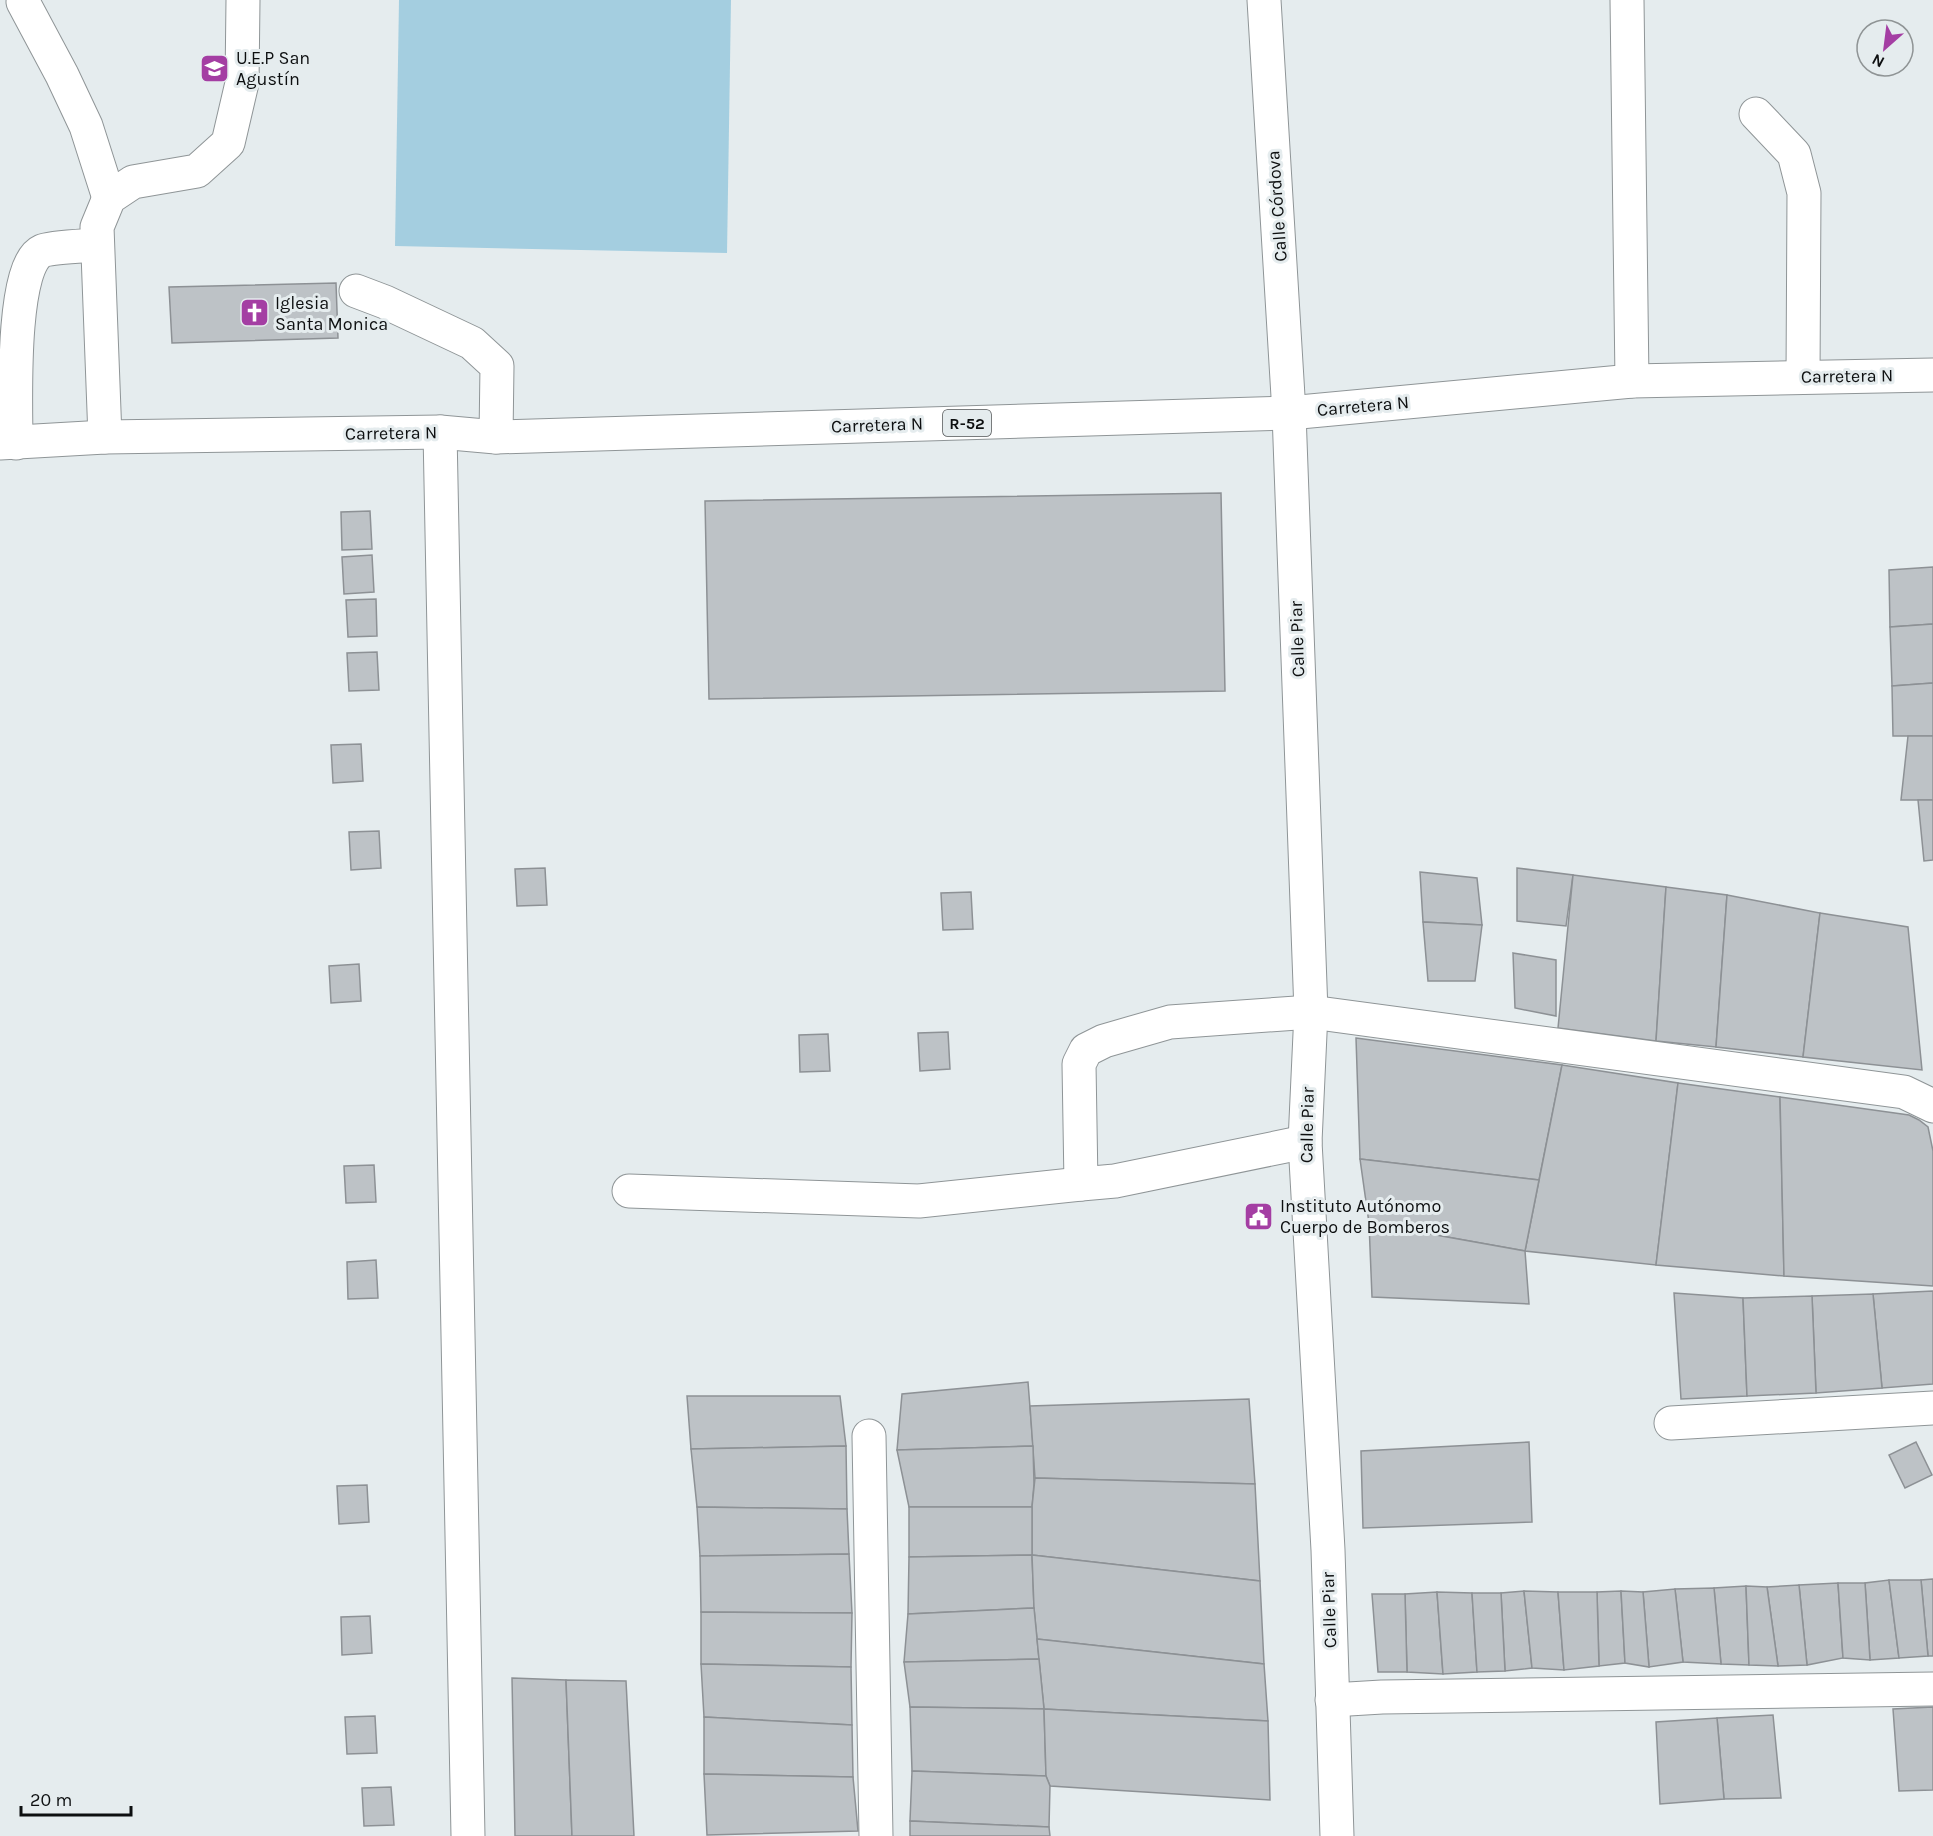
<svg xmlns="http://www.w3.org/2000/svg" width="1933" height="1836" font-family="Karla,sans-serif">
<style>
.green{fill:#a4cee0}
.building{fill:#bdc2c6;stroke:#8d9195;stroke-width:1.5}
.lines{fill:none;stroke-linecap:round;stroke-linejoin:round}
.minor-casing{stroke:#8f9597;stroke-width:35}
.major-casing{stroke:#8f9597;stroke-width:35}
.minor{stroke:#fff;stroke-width:33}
.major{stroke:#fff;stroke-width:33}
.labels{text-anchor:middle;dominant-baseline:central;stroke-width:6;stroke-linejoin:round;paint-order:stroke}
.shield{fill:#e5ecee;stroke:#4e5153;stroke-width:1.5}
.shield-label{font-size:16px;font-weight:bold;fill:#0d0f10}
.poi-label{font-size:18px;fill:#0d0f10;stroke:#e5ecee;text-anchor:start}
.street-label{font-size:18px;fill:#0d0f10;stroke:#e5ecee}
</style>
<rect width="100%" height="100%" fill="#e5ecee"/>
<!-- green -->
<path class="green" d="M399,0H731L727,253L395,246Z"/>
<!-- building -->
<g class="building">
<path d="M336,283L338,338L172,343L169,287Z"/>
<path d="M1221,493L1225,691L709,699L705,501Z"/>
<path d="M370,511L372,549L342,550L341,512Z"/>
<path d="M372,555L374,592L344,594L342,557Z"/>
<path d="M1933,567V624L1890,627L1889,570Z"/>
<path d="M376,599L377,636L348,637L346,600Z"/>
<path d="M1933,624V683L1892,686L1890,627Z"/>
<path d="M377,652L379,690L349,691L347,653Z"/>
<path d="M1933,683V736H1893L1892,686Z"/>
<path d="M1908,736H1933V800H1901Z"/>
<path d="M361,744L363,781L333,783L331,745Z"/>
<path d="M1918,800H1933V860L1924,861Z"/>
<path d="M379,831L381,868L351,870L349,832Z"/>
<path d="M545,868L547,905L517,906L515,869Z"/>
<path d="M1517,868L1573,875L1566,926L1517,921Z"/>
<path d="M1420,872L1477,878L1482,925L1423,922Z"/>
<path d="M1573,875L1666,887L1656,1041L1558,1028Z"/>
<path d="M1666,887L1727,895L1716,1047L1656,1041Z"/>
<path d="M971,892L973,929L943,930L941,893Z"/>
<path d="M1727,895L1820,913L1803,1057L1716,1047Z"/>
<path d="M1820,913L1908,927L1922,1070L1803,1057Z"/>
<path d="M1423,922L1482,925L1475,981H1428Z"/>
<path d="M1513,953L1556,960V1016L1515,1008Z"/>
<path d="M359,964L361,1001L331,1003L329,966Z"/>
<path d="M948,1032L950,1069L920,1071L918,1033Z"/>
<path d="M828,1034L830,1071L800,1072L799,1035Z"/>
<path d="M1356,1038L1562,1065L1539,1180L1360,1159Z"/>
<path d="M1562,1065L1678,1083L1656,1265L1525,1251Z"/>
<path d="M1678,1083L1780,1097L1784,1276L1656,1265Z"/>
<path d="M1780,1097L1909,1115L1919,1120L1928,1127L1933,1151V1286L1784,1276Z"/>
<path d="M1360,1159L1539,1180L1525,1251L1369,1223Z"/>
<path d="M374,1165L376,1202L346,1203L344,1166Z"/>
<path d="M1369,1223L1525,1251L1529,1304L1372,1297Z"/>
<path d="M376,1260L378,1298L348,1299L347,1262Z"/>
<path d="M1933,1291V1384L1882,1388L1873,1294Z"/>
<path d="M1674,1293L1743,1298L1747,1396L1681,1399Z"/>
<path d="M1873,1294L1882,1388L1816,1393L1812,1296Z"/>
<path d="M1812,1296L1816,1393L1747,1396L1743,1298Z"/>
<path d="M1028,1382L1033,1446L897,1450L902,1394Z"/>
<path d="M687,1396H840L846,1446L691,1449Z"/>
<path d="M1249,1399L1255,1484L1035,1478L1030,1406Z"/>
<path d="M1529,1442L1532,1522L1363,1528L1361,1451Z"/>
<path d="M1916,1442L1932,1475L1905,1488L1889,1455Z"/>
<path d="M846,1446L847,1509L697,1507L691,1449Z"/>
<path d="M1033,1446L1034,1484L1032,1507H909L897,1450Z"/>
<path d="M1035,1478L1255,1484L1260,1581L1032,1555V1507Z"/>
<path d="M367,1485L369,1522L339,1524L337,1486Z"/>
<path d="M697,1507L847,1509L849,1554L700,1556Z"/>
<path d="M909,1507H1032V1555L909,1557Z"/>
<path d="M849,1554L852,1613L701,1612L700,1556Z"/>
<path d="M1032,1555L1034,1608L908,1614L909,1557Z"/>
<path d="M1032,1555L1260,1581L1264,1664L1037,1639L1034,1608Z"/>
<path d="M1933,1579V1656H1928L1921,1580Z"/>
<path d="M1889,1580L1899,1658L1870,1660L1865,1583Z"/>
<path d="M1889,1580H1921L1928,1656L1899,1658Z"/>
<path d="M1838,1583L1843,1658L1807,1665L1799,1585Z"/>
<path d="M1838,1583H1865L1870,1660L1843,1658Z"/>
<path d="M1799,1585L1807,1665L1778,1666L1767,1587Z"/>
<path d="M1746,1586L1749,1665L1721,1664L1714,1588Z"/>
<path d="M1746,1586L1767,1587L1778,1666L1749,1665Z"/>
<path d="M1714,1588L1721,1664L1683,1662L1675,1589Z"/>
<path d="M1675,1589L1683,1662L1649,1667L1643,1592Z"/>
<path d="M1524,1591L1532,1668L1505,1671L1501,1593Z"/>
<path d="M1524,1591L1558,1592L1564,1670L1532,1668Z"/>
<path d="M1621,1591L1625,1663L1599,1666L1597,1592Z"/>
<path d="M1621,1591L1643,1592L1649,1667L1625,1663Z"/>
<path d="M1437,1592L1443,1674L1407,1672L1405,1594Z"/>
<path d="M1437,1592L1472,1593L1477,1672L1443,1674Z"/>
<path d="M1558,1592H1597L1599,1666L1564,1670Z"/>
<path d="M1472,1593H1501L1505,1671L1477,1672Z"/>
<path d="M1372,1594H1405L1407,1672H1378Z"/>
<path d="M1034,1608L1039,1659L904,1662L908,1614Z"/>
<path d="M701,1612L852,1613L851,1667L701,1664Z"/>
<path d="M370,1616L372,1653L342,1655L341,1617Z"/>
<path d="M1037,1639L1264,1664L1268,1721L1044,1709Z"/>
<path d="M1039,1659L1044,1709L910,1707L904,1662Z"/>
<path d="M701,1664L851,1667L852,1725L704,1717Z"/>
<path d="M512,1678L566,1680L572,1836H515Z"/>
<path d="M566,1680L626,1681L634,1836H572Z"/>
<path d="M910,1707L1044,1709L1046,1776L912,1771Z"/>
<path d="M1933,1707V1790L1899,1791L1893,1709Z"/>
<path d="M1044,1709L1268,1721L1270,1800L1050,1786L1046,1776Z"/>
<path d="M1773,1715L1781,1798L1724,1799L1717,1718Z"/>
<path d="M375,1716L377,1753L347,1754L345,1717Z"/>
<path d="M704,1717L852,1725L853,1777L704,1774Z"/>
<path d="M1717,1718L1724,1799L1660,1804L1656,1722Z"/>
<path d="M912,1771L1046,1776L1050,1786L1049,1827L910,1821Z"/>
<path d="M704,1774L853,1777L858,1831L707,1835Z"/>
<path d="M391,1787L394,1825L364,1826L362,1788Z"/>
<path d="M910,1821L1049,1827L1050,1836H910Z"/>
</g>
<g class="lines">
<defs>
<g id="minor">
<path d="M1264,0L1289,413L1311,1012L1305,1142L1328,1550L1337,1836"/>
<path d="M1627,0L1632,381"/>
<path d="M23,2L62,75L86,126L109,198"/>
<path d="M1756,114L1794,154L1804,193L1803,377"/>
<path d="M356,291L385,302L472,343L497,366L496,437"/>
<path d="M440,432L468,1836"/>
<path d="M105,437L97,227L109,198L133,182L197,171L228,143L242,83L243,0"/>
<path d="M16,443C16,410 10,265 42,251C51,247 86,246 97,245"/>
<path d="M1305,1142L1115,1181L1081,1184L1079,1064L1086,1050L1104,1041L1170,1022L1311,1012L1904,1092L1933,1106"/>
<path d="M629,1191L919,1201L1081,1184"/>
<path d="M1671,1423L1933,1408"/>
<path d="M869,1436L876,1836"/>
<path d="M1332,1700L1382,1697L1933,1689"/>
</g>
<path id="major" d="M0,443L105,437L440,432L496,437L1289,413L1632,381L1933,375"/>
</defs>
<!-- minor casing -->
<use href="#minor" class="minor-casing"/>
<!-- major casing -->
<use href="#major" class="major-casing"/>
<!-- minor -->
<use href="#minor" class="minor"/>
<!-- major -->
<use href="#major" class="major"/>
</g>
<!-- icons -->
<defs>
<symbol id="school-square" viewBox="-11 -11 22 22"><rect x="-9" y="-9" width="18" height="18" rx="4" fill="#a43ea3" stroke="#e5ecee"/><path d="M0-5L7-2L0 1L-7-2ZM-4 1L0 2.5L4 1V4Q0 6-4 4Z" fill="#fff"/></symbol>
<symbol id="church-square" viewBox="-11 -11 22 22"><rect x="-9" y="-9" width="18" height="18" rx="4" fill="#a43ea3" stroke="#e5ecee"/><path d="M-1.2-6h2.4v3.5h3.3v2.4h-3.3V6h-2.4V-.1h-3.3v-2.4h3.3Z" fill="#fff"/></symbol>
<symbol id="civic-square" viewBox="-11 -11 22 22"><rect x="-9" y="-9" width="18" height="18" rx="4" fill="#a43ea3" stroke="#e5ecee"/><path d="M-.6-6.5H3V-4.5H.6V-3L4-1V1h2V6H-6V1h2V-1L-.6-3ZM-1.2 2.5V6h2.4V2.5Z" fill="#fff"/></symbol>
</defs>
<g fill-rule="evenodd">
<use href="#school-square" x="198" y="52" width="33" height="33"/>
<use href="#church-square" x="238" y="296" width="33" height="33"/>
<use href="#civic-square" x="1242" y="1200" width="33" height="33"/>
</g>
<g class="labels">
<!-- shield labels -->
<rect class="shield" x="943" y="410" width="48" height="26" rx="4.5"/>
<g class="shield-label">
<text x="967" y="423">R-52</text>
</g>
<!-- poi labels -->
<g class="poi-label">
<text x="236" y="58">U.E.P San<tspan x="236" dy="21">Agustín</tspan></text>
<text x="275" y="303">Iglesia<tspan x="275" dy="21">Santa Monica</tspan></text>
<text x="1280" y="1206">Instituto Autónomo<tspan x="1280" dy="21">Cuerpo de Bomberos</tspan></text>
</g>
<!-- street labels -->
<g class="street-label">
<text transform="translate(1277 206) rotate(-94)">Calle Córdova</text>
<text transform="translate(1847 376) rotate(-1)">Carretera N</text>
<text transform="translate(1363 406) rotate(-5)">Carretera N</text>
<text transform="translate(877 425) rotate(-2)">Carretera N</text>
<text transform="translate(391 433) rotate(-1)">Carretera N</text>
<text transform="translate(1297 639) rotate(-92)">Calle Piar</text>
<text transform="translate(1307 1125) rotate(-89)">Calle Piar</text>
<text transform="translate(1329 1610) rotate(-92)">Calle Piar</text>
</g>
</g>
<!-- north arrow -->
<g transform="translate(1885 48) rotate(208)"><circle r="28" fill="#e5ecee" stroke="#8f9495" stroke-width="1.5"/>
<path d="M0-4.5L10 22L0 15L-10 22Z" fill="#a43ea3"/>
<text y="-9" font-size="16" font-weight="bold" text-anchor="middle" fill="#0d0f10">N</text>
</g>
<!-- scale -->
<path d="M21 1806v9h110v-9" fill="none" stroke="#0d0f10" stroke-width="3"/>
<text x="30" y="1806" font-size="18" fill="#0d0f10" stroke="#e5ecee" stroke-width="4.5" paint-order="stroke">20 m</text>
</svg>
